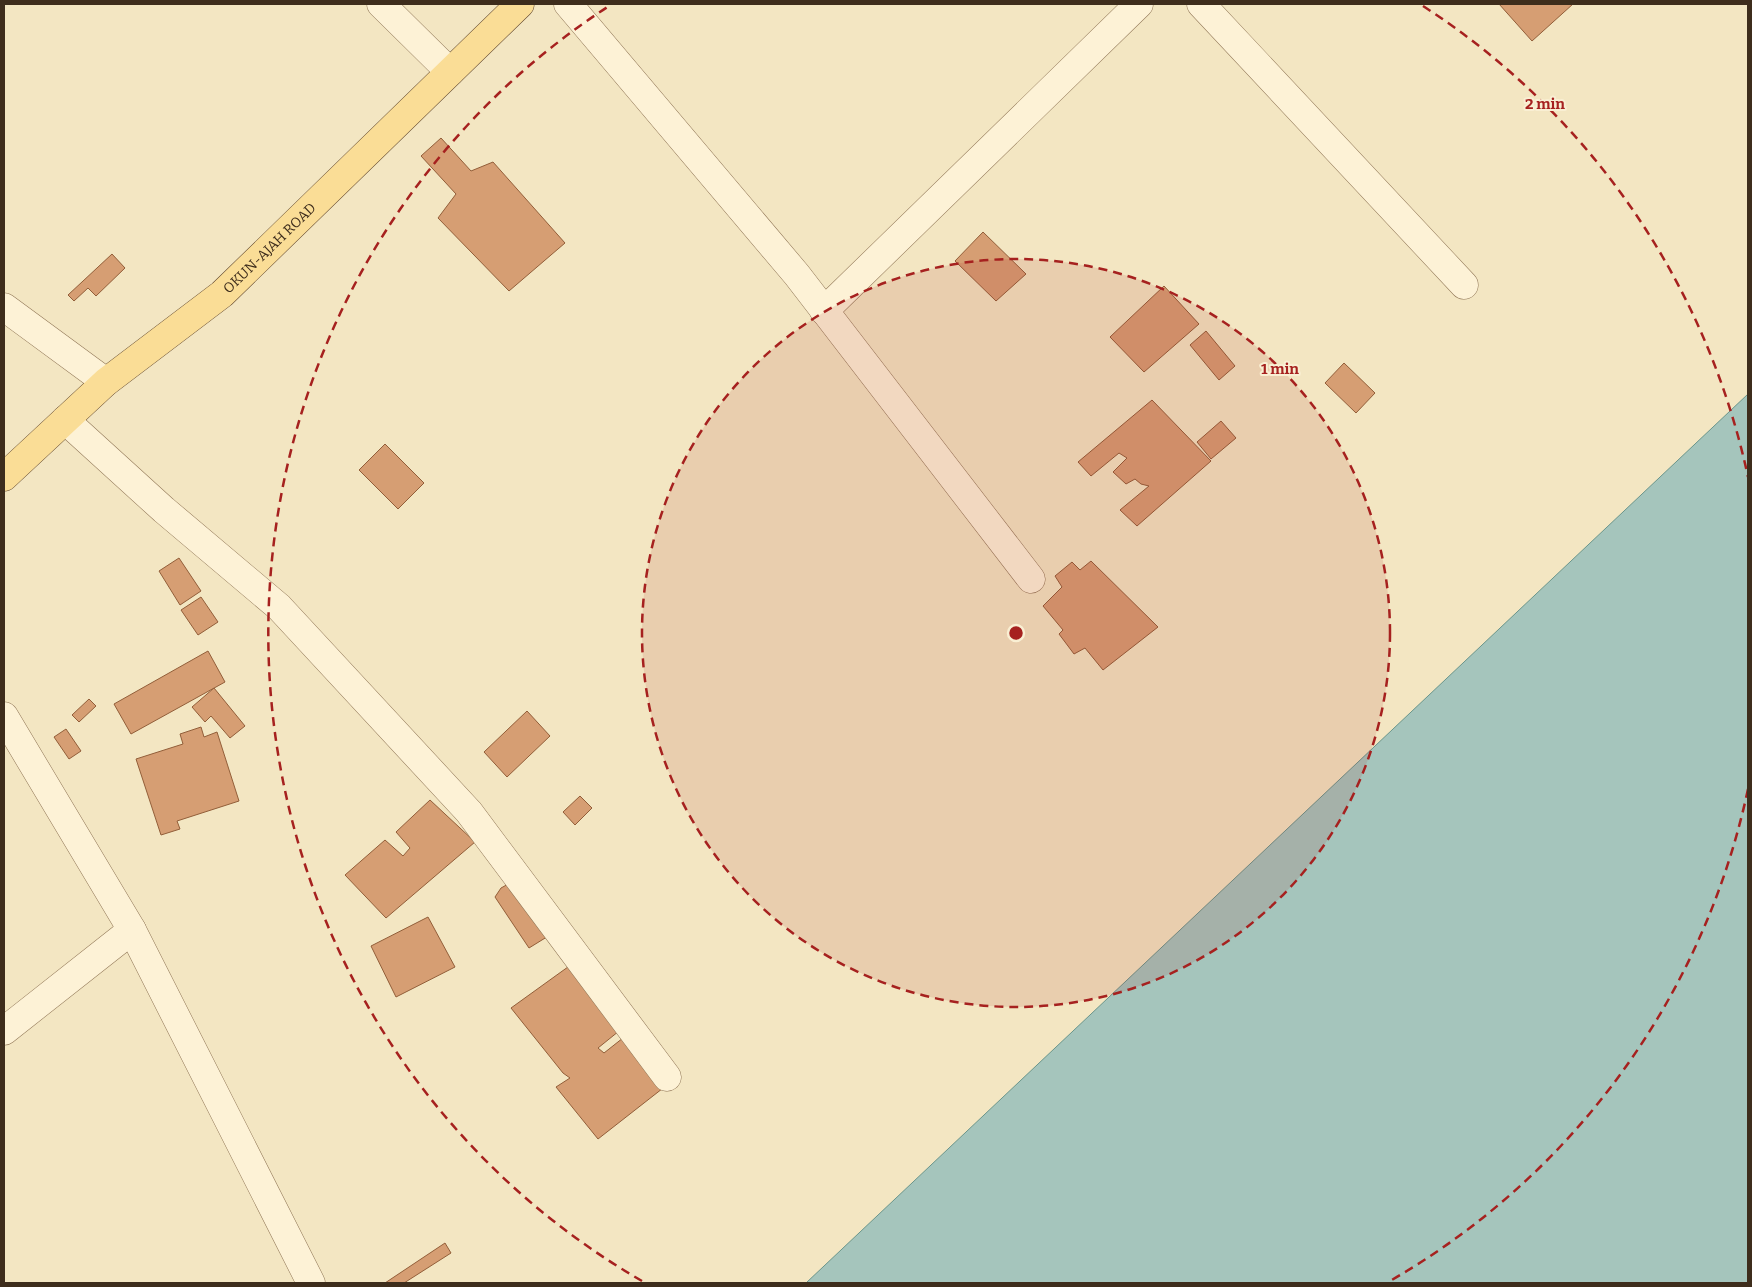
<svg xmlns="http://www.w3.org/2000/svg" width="1752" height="1287" font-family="Bitter,serif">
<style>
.water{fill:#a5c5bc;stroke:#6a958b}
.building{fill:#d69e73;stroke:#925e39}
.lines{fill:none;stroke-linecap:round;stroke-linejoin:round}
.minor-casing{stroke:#907656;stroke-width:29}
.major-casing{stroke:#5d432b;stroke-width:29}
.minor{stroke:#fdf2d6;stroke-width:28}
.major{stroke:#fadd96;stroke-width:28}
.ring{fill:none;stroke:#a6211f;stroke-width:2.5;stroke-dasharray:9 6}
.labels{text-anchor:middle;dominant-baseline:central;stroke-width:4;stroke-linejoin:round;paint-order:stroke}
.street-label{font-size:14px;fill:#3e2d1c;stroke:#f9efd3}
.centre{fill:#a6211f;stroke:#f9efd3;stroke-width:2.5}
.ring-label{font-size:15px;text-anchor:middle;font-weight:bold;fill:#a6211f;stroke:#f9efd3;stroke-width:4;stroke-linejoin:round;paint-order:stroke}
</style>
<rect width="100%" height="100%" fill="#f3e6c2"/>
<!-- water -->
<path class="water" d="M1748,394V1283H806Z"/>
<!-- building -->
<g class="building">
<path d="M1499,4H1573L1532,41Z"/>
<path d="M441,138L471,171L493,162L565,243L509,291L438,218L456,194L421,156Z"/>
<path d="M983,232L1026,274L996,301L955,261Z"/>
<path d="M112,254L125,268L96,296L88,288L74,301L68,295Z"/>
<path d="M1164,286L1199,324L1144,372L1110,337Z"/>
<path d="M1206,331L1235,366L1219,380L1190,345Z"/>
<path d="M1344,363L1375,393L1356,413L1325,383Z"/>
<path d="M1152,400L1211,461L1137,526L1120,510L1149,486L1141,484L1135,479L1126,484L1113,472L1127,458L1119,453L1091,476L1078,462Z"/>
<path d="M1221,421L1236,438L1211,459L1197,442Z"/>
<path d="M385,444L424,483L398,509L359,470Z"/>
<path d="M179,558L201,591L180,605L159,571Z"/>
<path d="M1091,561L1158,627L1103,670L1085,648L1074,654L1059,634L1063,630L1043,606L1062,587L1055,576L1072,562L1080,570Z"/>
<path d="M201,597L218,622L198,635L181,610Z"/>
<path d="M208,651L225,682L131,734L114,704Z"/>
<path d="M214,688L245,726L230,738L211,716L205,722L192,707Z"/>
<path d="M89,699L96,706L79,722L72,715Z"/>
<path d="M527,711L550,736L507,777L484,752Z"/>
<path d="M201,727L204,737L217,732L239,801L177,821L180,829L161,835L136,759L183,744L180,734Z"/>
<path d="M66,729L81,751L69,759L54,737Z"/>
<path d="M580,796L592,808L575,825L563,812Z"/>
<path d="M430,800L475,842L386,918L345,875L385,840L403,856L410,848L396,832Z"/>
<path d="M512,882L550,935L529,948L495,897L501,888Z"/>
<path d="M428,917L455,967L396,997L371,946Z"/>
<path d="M579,959L624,1027L598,1048L604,1053L628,1034L667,1085L598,1139L556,1087L570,1078L563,1073L511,1008Z"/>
<path d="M445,1243L451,1253L404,1283H385Z"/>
</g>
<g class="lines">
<defs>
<g id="minor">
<path d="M381,4L450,72"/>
<path d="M568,4L797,275L1031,579"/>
<path d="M1201,4L1464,285"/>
<path d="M4,307L106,382"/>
<path d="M824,311L1139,4"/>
<path d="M65,420L164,510L279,607L469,812L667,1077"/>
<path d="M4,716L132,930L311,1283"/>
<path d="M4,1031L132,930"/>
</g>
<g id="major">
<path id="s1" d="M4,477L106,382L222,294L520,4"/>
</g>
</defs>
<!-- minor casing -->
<use href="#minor" class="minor-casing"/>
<!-- major casing -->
<use href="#major" class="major-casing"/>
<!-- minor -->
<use href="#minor" class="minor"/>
<!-- major -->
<use href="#major" class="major"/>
</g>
<!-- distance rings -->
<circle cx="1016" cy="633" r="374" fill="#a6211f" fill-opacity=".12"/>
<g class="ring">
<circle cx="1016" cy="633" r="374"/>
<path d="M1748 789A748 748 0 0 1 1390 1281M642 1281A748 748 0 0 1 609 6M1423 6A748 748 0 0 1 1748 477"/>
</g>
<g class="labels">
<!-- street labels -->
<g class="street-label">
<text stroke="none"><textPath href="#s1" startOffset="351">OKUN-AJAH ROAD</textPath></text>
</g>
</g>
<circle cx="1016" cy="633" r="8" class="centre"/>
<g class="ring-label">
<text x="1545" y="109">2 min</text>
<text x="1280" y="374">1 min</text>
</g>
<!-- border -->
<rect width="1752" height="1287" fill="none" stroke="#3e2d1c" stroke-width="10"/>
</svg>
